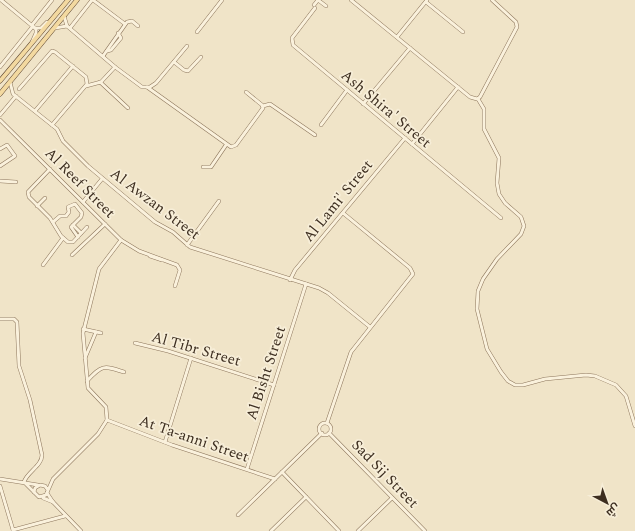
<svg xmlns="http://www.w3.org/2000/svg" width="635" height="531" font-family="Spectral,Cairo,serif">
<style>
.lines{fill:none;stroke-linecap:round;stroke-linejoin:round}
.minor-casing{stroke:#8d765c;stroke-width:4}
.major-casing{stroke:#5b4430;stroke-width:5}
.minor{stroke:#faf1dc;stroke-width:3}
.major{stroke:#f3d9a0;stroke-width:4}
.labels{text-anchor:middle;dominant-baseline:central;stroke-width:3.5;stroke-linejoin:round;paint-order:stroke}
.street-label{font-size:15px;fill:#3d2e20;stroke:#f7eed8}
</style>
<rect width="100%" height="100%" fill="#f0e4c8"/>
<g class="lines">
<defs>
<g id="minor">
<path d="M1,0L36,29V33L32,42"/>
<path d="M93,0L125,24"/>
<path d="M351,0L470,97L477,99L480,97L517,27L516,22L492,0"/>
<path d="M426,2L463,32"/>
<path d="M314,5L318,0L326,6"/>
<path d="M315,8L292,38L293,45L501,218"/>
<path d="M64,16L67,26L115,67L142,87H150L156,83L187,46"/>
<path d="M32,25L52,0"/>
<path d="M35,28H41L47,22"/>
<path d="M55,28L67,26"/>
<path d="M70,28L92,0"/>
<path d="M197,32L222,0"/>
<path d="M397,37L427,0"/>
<path d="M107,51L111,50L121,38L118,33"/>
<path d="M103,56L127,22L132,21L138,26"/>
<path d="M174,62L184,70L188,71L201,57"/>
<path d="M0,67L33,26"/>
<path d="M10,82L13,94L57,129L63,141L88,166L155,222L173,232L190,247L319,288L328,293L370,327"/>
<path d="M100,82L128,108"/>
<path d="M86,86L101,82L115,67"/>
<path d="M147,87L231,147L236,145L263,108L262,105L246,92"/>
<path d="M19,89L52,51L55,52L86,77L87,84L52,125"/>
<path d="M478,99L484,109V129L499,158L497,183L499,194L505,203L521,217L524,226L521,234L497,259L483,279L478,291L477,309L487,349L501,372L508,381L515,385H523L545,379L586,375L595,376L616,385L626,396L635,426"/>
<path d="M363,104L410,48"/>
<path d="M263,106L270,104L315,135"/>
<path d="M35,111L73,66"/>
<path d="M0,115L16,96"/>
<path d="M0,120L121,240L139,251L177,265L180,270L175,286"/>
<path d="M321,125L347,90"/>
<path d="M412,144L458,87"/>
<path d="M0,149L7,145L15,156L0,166"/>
<path d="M203,167H211L226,145"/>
<path d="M50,169L28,192L29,197L50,218L61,236L68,242H73L87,227"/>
<path d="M0,181L16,182"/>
<path d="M83,202L102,179"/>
<path d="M37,206L45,198"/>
<path d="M53,222L60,216H66L69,212L68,207L75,204L82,213L81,217L71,227L78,237"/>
<path d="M73,225L81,233"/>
<path d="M187,245L219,201"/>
<path d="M72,255L105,224"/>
<path d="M150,256L162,260"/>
<path d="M43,265L63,238"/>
<path d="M290,280L295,270L405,138"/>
<path d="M0,319H14L17,322L19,366L30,400L42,455C42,466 27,472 24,482"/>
<path d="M83,329L101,333"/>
<path d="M135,343L168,351L274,385"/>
<path d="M85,358L96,332"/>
<path d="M87,381C102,365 103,365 124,372"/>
<path d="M107,420L172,445L275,479"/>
<path d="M327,423L351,352L413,274L410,268L343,213"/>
<circle cx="325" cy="429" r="6"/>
<path d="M329,433L425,531"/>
<path d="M165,442L191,358"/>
<path d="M247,469L306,284"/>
<path d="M282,472L339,531"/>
<path d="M0,479L38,485"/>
<path d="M26,484L34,492"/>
<path d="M0,486L13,530"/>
<path d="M48,490L45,486L40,485L35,488L34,492L39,497L46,495L53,479L98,434L107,420L106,407L88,388L83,333L99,269L121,240"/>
<path d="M47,493L53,502L81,531"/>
<path d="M43,498L53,502"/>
<path d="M238,515L322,433"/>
<path d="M13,530L65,516"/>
<path d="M271,531L306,497"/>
<path d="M358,531L392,498"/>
</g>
<g id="major">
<path d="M0,81L68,0"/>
<path d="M0,94L77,0"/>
</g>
</defs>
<!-- minor casing -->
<use href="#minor" class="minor-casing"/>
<!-- major casing -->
<use href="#major" class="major-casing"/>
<!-- minor -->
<use href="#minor" class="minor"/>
<!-- major -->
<use href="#major" class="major"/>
</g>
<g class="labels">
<!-- street labels -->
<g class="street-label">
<text transform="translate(386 109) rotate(40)">Ash Shira' Street</text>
<text transform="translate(80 183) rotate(45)">Al Reef Street</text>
<text transform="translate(338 201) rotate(-51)">Al Lami' Street</text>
<text transform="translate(155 204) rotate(37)">Al Awzan Street</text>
<text transform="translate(196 349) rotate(16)">Al Tibr Street</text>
<text transform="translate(266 373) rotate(-72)">Al Bisht Street</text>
<text transform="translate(194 439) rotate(19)">At Ta-anni Street</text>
<text transform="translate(385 474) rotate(46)">Sad Sij Street</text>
</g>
</g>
<!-- north arrow -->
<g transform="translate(607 503) rotate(139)" stroke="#f7eed8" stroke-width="3" paint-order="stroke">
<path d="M0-3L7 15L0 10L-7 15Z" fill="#3d2e20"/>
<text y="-6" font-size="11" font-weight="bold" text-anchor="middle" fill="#3d2e20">ش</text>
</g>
</svg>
